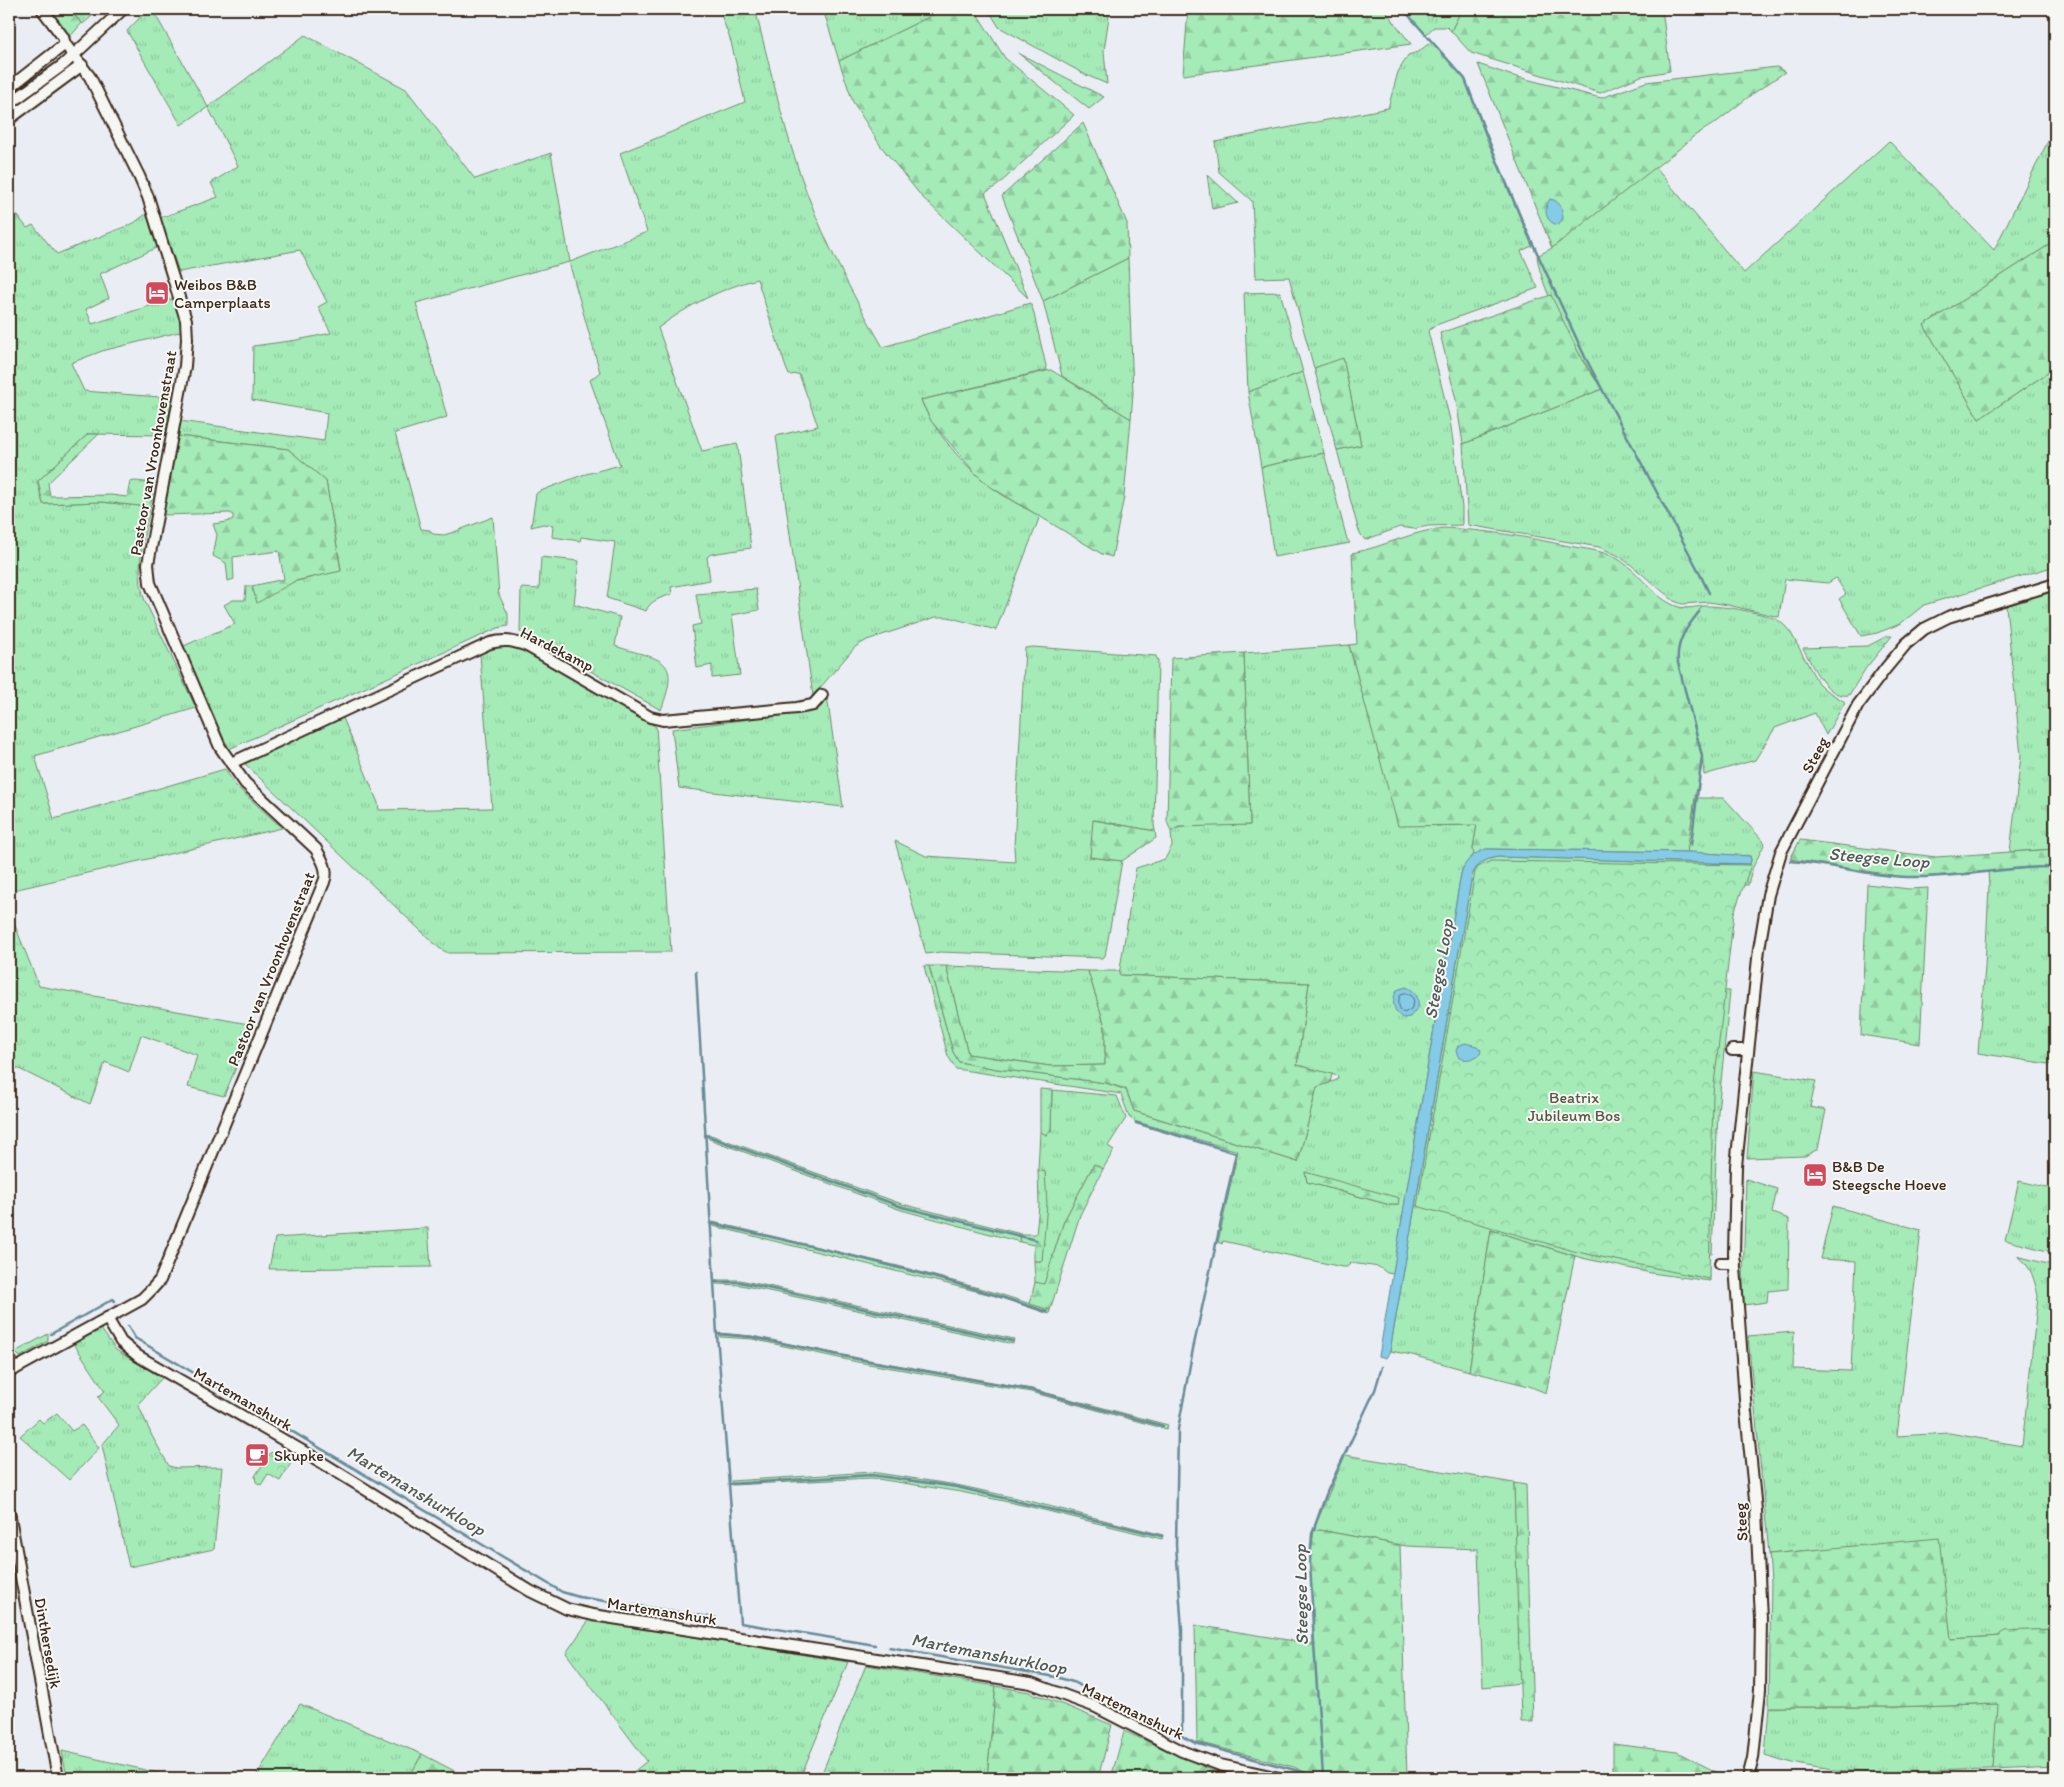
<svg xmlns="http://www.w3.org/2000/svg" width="2064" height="1787" font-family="Itim,sans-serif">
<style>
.grass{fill:url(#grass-tufts);stroke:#708a6b;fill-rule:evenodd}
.forest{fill:url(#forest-firs);stroke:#708a6b}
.park{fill:url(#park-crowns);stroke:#708a6b}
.water{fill:#85cae7;stroke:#678a97}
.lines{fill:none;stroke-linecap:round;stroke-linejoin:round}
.shore{stroke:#596a6e;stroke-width:1}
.stream{stroke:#678a97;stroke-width:2.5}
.minor-casing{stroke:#3b2a1e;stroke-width:14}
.minor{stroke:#f6f6f2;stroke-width:10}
.labels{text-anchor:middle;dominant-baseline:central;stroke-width:4;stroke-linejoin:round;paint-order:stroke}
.poi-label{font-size:16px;fill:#3b2a1e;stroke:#f6f6f2;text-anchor:start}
.street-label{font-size:16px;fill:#3b2a1e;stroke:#f6f6f2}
.park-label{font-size:16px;fill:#555a44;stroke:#f6f6f2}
.water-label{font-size:18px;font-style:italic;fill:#515a5a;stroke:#f6f6f2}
</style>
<defs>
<pattern id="grass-tufts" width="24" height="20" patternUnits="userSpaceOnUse" patternTransform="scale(1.25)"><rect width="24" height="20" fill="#a4ebb8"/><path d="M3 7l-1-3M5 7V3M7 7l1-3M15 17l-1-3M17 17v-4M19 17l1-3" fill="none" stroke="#8eca9e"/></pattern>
<pattern id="forest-firs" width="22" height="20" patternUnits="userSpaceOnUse" patternTransform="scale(1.25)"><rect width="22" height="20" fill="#a4ebb8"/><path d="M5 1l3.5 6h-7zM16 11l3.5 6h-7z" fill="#8eca9e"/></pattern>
<pattern id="park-crowns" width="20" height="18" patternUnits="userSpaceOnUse" patternTransform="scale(1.25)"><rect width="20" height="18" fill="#a4ebb8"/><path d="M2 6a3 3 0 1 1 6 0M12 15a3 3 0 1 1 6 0" fill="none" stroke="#8eca9e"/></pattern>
</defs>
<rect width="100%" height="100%" fill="#eaeef4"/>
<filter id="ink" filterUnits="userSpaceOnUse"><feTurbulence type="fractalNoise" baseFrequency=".02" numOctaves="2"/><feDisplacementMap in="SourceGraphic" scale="10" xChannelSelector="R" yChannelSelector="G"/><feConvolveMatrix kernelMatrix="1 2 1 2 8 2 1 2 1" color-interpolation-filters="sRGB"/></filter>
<g filter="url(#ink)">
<!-- grass -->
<g class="grass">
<path d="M69,9H100L83,24Z"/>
<path d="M148,9H152L208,107L305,35L406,89L475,179L551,153L570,262L647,232L620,153L745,102L731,42L719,9H755C769,63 781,118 799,171C820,233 850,291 883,347L1030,303L1033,310L1047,370L921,400C932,429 966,468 990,486C1005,498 1023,507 1040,516L996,630L948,617H936L867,640L855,647L813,696L776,436L818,426L799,374L789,375L786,368L757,279C722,288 687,306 658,328L702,451L737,444L738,447L751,548L711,554L707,557L710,580L671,587L672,594C661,598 650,600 646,611L607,598L615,542L581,537L580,541L552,537L553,525L543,524L531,527L536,494L538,492L582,475L620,465L590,380L600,372L569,262L416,303L447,417L395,433L421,529L430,530L433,534L444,535L454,532L493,517L499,595L508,614V626L498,628L229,749L179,648L235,624L224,605L233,600H245L246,586H252L253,592L341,570L326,481L288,449L178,436L180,421L324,441L327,413L252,400L253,346L297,340L331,333L318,307L327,302L300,250L179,272L160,218L218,197L211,183L238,166L208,107L181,125L127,31Z"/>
<path d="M823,9H945L839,61Z"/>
<path d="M988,9H1110L1104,51L1107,84L1086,75L999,27Z"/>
<path d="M1403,9H1462L1451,31L1447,27H1434L1426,34Z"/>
<path d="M1432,41L1465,78L1484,132L1532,246L1521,251L1538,288L1436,325L1428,331L1450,420L1462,507V525L1428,526L1414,529L1400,527L1365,540L1359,532L1337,450L1361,445L1343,359L1314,368L1289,277L1256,278L1252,201L1219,172L1215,142L1388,108L1398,72L1408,55L1418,52Z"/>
<path d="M2055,127V241L1924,325L1979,419L2055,368V566L1924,605L1900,624L1877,633L1861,636L1839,599L1846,594L1836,578L1828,583L1785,579L1779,617L1728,605L1709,602L1682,604L1674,601L1630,564L1617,555L1599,547L1468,525L1463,444L1602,389C1579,355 1542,296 1537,256L1552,248L1655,167L1744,273L1889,141L1994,250Z"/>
<path d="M9,204L27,228L33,225L57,254L134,223L146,214L158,247L100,274L109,298L86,309L92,324L175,298L183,331L102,351L71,363L84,391L172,398L165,435L88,434L38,481V484L43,504L101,502L150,507C144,538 134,570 145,601L196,708L35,756L54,819L225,769L235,785L282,828L9,891Z"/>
<path d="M1128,258L1133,393L1131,419L1062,376L1043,301Z"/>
<path d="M1280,292L1303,372L1248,392L1244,293Z"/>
<path d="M1324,453L1347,539L1350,543L1274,557L1261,467Z"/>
<path d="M541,557L579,561L574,604L620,617L615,646C660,661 682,655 661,710L520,632L521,588L539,589Z"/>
<path d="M756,589L759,610L732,615L740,675L712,678V665L697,668L692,626L701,624L696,594Z"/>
<path d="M2055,591V849L2010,852L2021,756L2006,606Z"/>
<path d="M1702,606C1720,605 1759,612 1776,619C1782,622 1787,628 1791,633L1818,683L1824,689L1845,702L1826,735L1815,713L1775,728L1755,760L1704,775L1702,753L1679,667L1677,652L1681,636Z"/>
<path d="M1887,636H1892L1866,668L1849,695C1826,699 1812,665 1803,648L1868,646Z"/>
<path d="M509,642L631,710L656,727L671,952L448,953L439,948L245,764L343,718L378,803L379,810L492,808L480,654Z"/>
<path d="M1349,645L1381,761L1436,826L1477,825L1473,848L1474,855L1463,868L1461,874L1428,1063L1393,1274L1387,1273L1379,1267L1351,1263L1347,1267H1342L1223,1241L1222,1244L1218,1242L1238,1151L1134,1121L1129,1117L1121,1094L956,1069L948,1056L924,966H929L953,1052L959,1062L997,1069L1106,1083L1126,1090L1134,1111L1298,1162L1317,1087L1337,1080L1338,1076L1297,1065L1309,983L1119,975L1136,868L1165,859L1172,846L1171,831C1179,823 1235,825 1250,825L1244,653ZM1305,1172L1398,1205H1390L1307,1182Z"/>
<path d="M1033,647L1156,656L1158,661L1154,825L1155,831L1094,820L1090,857L1122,861L1105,956L1102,958L940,952L926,954L895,841L926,856L1015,862L1014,847L1025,648Z"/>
<path d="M827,696L843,807L679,788L672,729L812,711L822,706Z"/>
<path d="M1695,798H1724L1765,843L1752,869L1748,885L1489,882L1638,988L1730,991L1718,1112L1712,1253L1688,1252L1686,1275L1710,1277V1281L1651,1273L1582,1258L1491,1230L1469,1371L1412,1355L1390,1351L1472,875C1478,863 1485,859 1498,857L1750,864L1751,860L1750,856L1687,852Z"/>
<path d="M2055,866V1065L1978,1053L1985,967L1989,886L1988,871Z"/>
<path d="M14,923L39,986L254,1025L224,1096L188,1087L197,1055L141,1035L129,1072L105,1062L90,1104L9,1064V925Z"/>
<path d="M946,966L1088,971L1105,1026V1065L1050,1066L968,1054Z"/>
<path d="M1754,1071L1816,1081L1810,1107L1826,1110L1818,1149L1805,1156L1747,1158Z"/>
<path d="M1052,1090L1117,1096L1126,1118L1108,1146L1114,1150L1103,1169L1094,1164L1064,1221L1044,1285L1035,1282L1034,1261H1042L1045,1172L1038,1170L1040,1131L1046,1135L1051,1131Z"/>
<path d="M708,1134L902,1204L1021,1234L1020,1242L901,1210L709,1139Z"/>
<path d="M1746,1179L1777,1189L1772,1213L1789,1219L1788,1289L1768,1291L1767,1302L1744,1305L1743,1281Z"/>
<path d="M2019,1181L2055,1189V1253L2005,1240Z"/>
<path d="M1833,1206L1921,1230L1897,1436L1949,1433L2022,1446L2038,1296C2035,1282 2031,1264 2017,1256L2055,1266V1629L2005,1632L2000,1636L1951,1639L1947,1610L1812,1550L1769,1554L1748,1336L1794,1332L1793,1369L1851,1371L1856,1261L1820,1259Z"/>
<path d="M713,1222L902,1267L993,1292L1050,1310L1049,1314L992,1295L713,1226Z"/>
<path d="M428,1228L431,1267L269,1269L275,1238Z"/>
<path d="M716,1280H740L1014,1339L1013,1344L741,1285L716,1284Z"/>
<path d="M101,1329L116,1350L162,1378L138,1404L152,1436L169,1466L176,1468L222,1467L214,1549L129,1567L102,1445L119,1425L98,1397L105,1391L74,1344Z"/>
<path d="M720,1333L752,1336L858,1358L1032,1389L1168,1425L1166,1429L1031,1392L857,1362L752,1339L720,1337Z"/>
<path d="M48,1334V1341L20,1357L15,1352Z"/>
<path d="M57,1413L72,1431L82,1425L99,1448L69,1480L20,1436L39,1419L43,1423Z"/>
<path d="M1345,1455L1514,1483L1521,1683L1483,1687L1478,1549L1406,1546L1314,1529Z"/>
<path d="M871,1472L957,1485L1025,1500L1163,1535L1162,1539L1027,1506L961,1492L871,1478L732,1485L731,1481Z"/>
<path d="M589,1620L848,1662L800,1778H626L647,1761L566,1653Z"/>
<path d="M866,1665L996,1686L987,1778H820Z"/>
<path d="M1998,1703L1993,1769C1918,1770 1837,1781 1765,1755L1769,1707H1895Z"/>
<path d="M300,1704L422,1754L409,1778H255Z"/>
<path d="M62,1751L176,1777L240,1778H67Z"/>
</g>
<!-- forest -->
<g class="forest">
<path d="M47,9H68L82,23L69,38Z"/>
<path d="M945,9H974L1005,58L1074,115L998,185L985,193L1028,298L922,197L880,145L853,102L839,61Z"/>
<path d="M1188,9H1384L1411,44L1183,75Z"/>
<path d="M1462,9H1662L1670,71L1641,76L1600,93L1471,53L1451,31Z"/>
<path d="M1018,53L1104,97L1089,109Z"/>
<path d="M1478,64L1510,75L1601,98L1646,82L1777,67L1785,72L1751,95L1718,121L1694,136L1683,146L1552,248Z"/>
<path d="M1083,123L1127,223L1128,258L1043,301L1002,196Z"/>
<path d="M1207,174L1209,176L1238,203L1212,209Z"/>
<path d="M2055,241V368L1979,419L1924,325Z"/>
<path d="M1551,295L1582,360L1602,389L1463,444L1456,400L1440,333Z"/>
<path d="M1343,358L1361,445L1337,450L1314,368Z"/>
<path d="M1051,370L1131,419L1124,497L1112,557L1102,554L991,487L976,474L931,421L921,400Z"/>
<path d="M1303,372L1324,453L1261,467L1248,392Z"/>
<path d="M88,434H99L48,483L50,496L111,495L127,497L130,482L135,481L155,483L150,507L101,502L43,504L38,481Z"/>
<path d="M178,436L288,449L326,481L341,571L295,581L257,603L252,586L284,579L279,551L233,557L234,579L228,581L226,563L213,556L217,535L213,524L227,522L233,519V515L230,513L162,515Z"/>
<path d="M1444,528C1486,530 1527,537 1569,546C1584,549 1602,550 1616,558C1639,570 1654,600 1679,607C1687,609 1695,607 1702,606C1689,629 1673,638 1679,667L1703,760L1695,798L1687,852L1487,849L1474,855L1473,848L1477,825L1398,826L1349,645L1357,644L1352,553C1384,547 1412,531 1444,528Z"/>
<path d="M1244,653L1250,825L1179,827L1171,831L1167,822L1171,658Z"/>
<path d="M1093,820L1155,831L1156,838L1122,861L1090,857Z"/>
<path d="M1800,840L1936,857L2055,849V866L1919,877H1904L1790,859Z"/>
<path d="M1867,884L1909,889L1928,888L1920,1044L1861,1035Z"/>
<path d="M929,966H946L968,1054L1050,1066L1105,1065V1026L1088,971H1120L1119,975L1309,983L1297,1065L1332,1074L1330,1083L1317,1087L1298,1162L1134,1111L1126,1089L1106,1083L997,1069L959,1062L953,1052Z"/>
<path d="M1040,1089L1052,1090L1051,1131L1046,1135L1040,1131Z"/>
<path d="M1094,1164L1103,1169L1080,1215L1050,1310L1030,1304L1035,1282L1044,1284L1064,1221Z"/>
<path d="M1038,1170L1045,1172L1047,1204L1042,1261H1034V1245L1020,1242L1021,1234H1036L1039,1205Z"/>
<path d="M1305,1172L1399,1198L1398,1205H1390L1307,1182Z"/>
<path d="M1491,1230L1575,1256L1546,1393L1529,1386L1469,1371Z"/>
<path d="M1514,1483L1526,1485L1533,1722H1521Z"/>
<path d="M1314,1529L1400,1545L1407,1778H1317L1294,1767L1197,1742L1195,1625L1313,1644L1310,1561Z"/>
<path d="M1939,1538L1951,1639L2000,1636V1634L2005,1631L2055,1629V1766L1993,1769L1997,1703L1895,1707H1769L1771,1582L1769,1554Z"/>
<path d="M996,1686L1029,1692L1069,1707L1112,1725L1098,1778H987Z"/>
<path d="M1124,1731L1211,1770L1249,1778H1111Z"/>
<path d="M1613,1744L1677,1752L1728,1778H1613Z"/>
<path d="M422,1754L468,1778H409Z"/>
</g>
<!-- park -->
<g class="park">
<path d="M1491,861L1751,865L1734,913L1713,1093L1709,1279L1577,1252L1417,1206L1475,872L1478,867Z"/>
<path d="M271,1452L291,1463L280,1481L268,1474L261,1485L256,1482L255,1476Z"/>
</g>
<!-- water -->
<g class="water">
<path d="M1550,199C1561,201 1562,209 1563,218L1558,225C1545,222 1543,209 1550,199Z"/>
<path d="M1486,849L1691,852L1750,856L1751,860L1750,864L1498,857C1485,859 1478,863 1472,875L1390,1351L1386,1358L1379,1356L1428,1063L1461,874C1464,861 1474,853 1486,849Z"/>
<path d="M1406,987C1416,991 1419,997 1418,1007L1410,1017L1403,1018C1393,1012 1391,1001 1397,990Z"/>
<path d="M1465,1043L1477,1046L1481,1050L1480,1054C1473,1059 1468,1061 1459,1058L1456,1051L1458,1046Z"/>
</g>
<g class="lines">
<!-- shore -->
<path class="shore" d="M1406,993L1412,996L1414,1002L1411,1009L1404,1013C1398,1010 1397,1000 1401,994Z"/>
<!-- stream -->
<g class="stream">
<path d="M1403,9L1465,79L1486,134L1521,218L1585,357L1697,568L1709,593"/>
<path d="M1691,845L1702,756L1678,663C1676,641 1686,628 1699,612"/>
<path d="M1790,861C1833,864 1875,878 1918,877C1964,877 2010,866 2055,867"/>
<path d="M696,972L717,1334L740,1623L875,1645"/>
<path d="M1136,1123L1236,1153L1193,1349L1178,1429L1176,1545L1182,1630V1736"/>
<path d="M705,1135L902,1207L1036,1240"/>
<path d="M710,1223C824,1249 937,1274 1047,1312"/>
<path d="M715,1282H740L1012,1341"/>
<path d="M128,1326L135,1338L562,1592L579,1597L716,1618"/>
<path d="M51,1334L113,1299L115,1301"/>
<path d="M717,1334L752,1337L857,1359L1031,1390L1163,1426"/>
<path d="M729,1484L871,1475L957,1487L1162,1536"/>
<path d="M889,1648L1056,1677L1073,1682L1195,1743L1306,1773"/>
<path d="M1323,1776L1314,1644L1310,1561L1312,1534L1327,1492L1375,1390L1382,1367"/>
</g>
<defs>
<g id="minor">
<path d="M9,88L65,44"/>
<path d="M9,104L63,65L123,9"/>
<path d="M9,119L82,65"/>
<path d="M231,763L490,643C505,639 513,641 527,646L650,717L663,720L797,708L813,705L822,695"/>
<path d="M1732,1050H1748"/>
<path d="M1720,1263H1735"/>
<path d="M107,1318L121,1342L138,1356L313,1457L530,1591L567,1609L593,1615L1031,1683L1096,1707L1182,1751L1220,1765L1279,1778"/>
<path d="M9,1360L15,1369"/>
<path d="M9,1372L142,1299L152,1289L160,1280L324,882C329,870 322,860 316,849L245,783L231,763L220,747L150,583L148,564L185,366L187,339L186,320L148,197L139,176L90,77L65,44L63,37L42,9"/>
<path d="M9,1512L58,1778"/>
<path d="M1748,1778L1753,1758L1760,1690L1761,1619L1756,1510L1746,1412L1734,1254L1736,1166L1759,949L1768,895L1781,852L1858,705L1886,668L1906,644L1924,629L1948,617L2055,584"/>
</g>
</defs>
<!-- minor casing -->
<use href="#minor" class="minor-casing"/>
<!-- minor -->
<use href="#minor" class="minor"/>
</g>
</g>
<!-- icons -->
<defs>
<symbol id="hotel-square" viewBox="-11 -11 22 22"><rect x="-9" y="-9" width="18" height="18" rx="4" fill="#d1495b" stroke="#f6f6f2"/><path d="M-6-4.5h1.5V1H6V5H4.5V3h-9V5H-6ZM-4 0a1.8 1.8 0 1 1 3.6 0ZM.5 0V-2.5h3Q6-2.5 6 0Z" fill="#fff"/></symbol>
<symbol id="cafe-square" viewBox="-11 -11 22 22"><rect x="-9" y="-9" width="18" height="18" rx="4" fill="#d1495b" stroke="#f6f6f2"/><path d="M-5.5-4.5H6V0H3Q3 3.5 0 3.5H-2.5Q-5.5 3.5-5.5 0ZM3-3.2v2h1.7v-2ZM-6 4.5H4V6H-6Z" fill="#fff"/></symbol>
</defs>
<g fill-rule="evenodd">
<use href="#hotel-square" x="143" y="279" width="28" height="28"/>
<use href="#hotel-square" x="1801" y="1161" width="28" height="28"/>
<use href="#cafe-square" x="243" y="1441" width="28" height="28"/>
</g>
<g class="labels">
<!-- poi labels -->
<g class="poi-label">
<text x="174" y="284">Weibos B&amp;B<tspan x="174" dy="18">Camperplaats</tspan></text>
<text x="1832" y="1166">B&amp;B De<tspan x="1832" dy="18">Steegsche Hoeve</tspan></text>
<text x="274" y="1455">Skupke</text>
</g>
<!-- street labels -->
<g class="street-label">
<text transform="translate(153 453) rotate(-80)">Pastoor van Vroonhovenstraat</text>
<text transform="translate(557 649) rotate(27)">Hardekamp</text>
<text transform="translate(1815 755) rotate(-62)">Steeg</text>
<text transform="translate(271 969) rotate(-68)">Pastoor van Vroonhovenstraat</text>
<text transform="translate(243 1399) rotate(30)">Martemanshurk</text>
<text transform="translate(1741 1522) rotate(-94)">Steeg</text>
<text transform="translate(662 1611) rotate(9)">Martemanshurk</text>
<text transform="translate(48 1643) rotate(80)">Dinthersedijk</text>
<text transform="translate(1133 1711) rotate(26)">Martemanshurk</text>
</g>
<!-- park labels -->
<g class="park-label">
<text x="1574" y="1097">Beatrix<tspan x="1574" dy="18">Jubileum Bos</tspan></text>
</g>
<!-- water labels -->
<g class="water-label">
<text transform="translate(1879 858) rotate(5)">Steegse Loop</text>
<text transform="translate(1439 969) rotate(-80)">Steegse Loop</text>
<text transform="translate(416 1491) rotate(31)">Martemanshurkloop</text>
<text transform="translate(1301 1595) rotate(-91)">Steegse Loop</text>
<text transform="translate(989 1654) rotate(11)">Martemanshurkloop</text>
</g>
</g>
<!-- margin -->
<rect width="2064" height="1787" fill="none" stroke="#f6f6f2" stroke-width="30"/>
<rect x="15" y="15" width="2034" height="1757" fill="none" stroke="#3b2a1e" stroke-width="2" filter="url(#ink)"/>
</svg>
